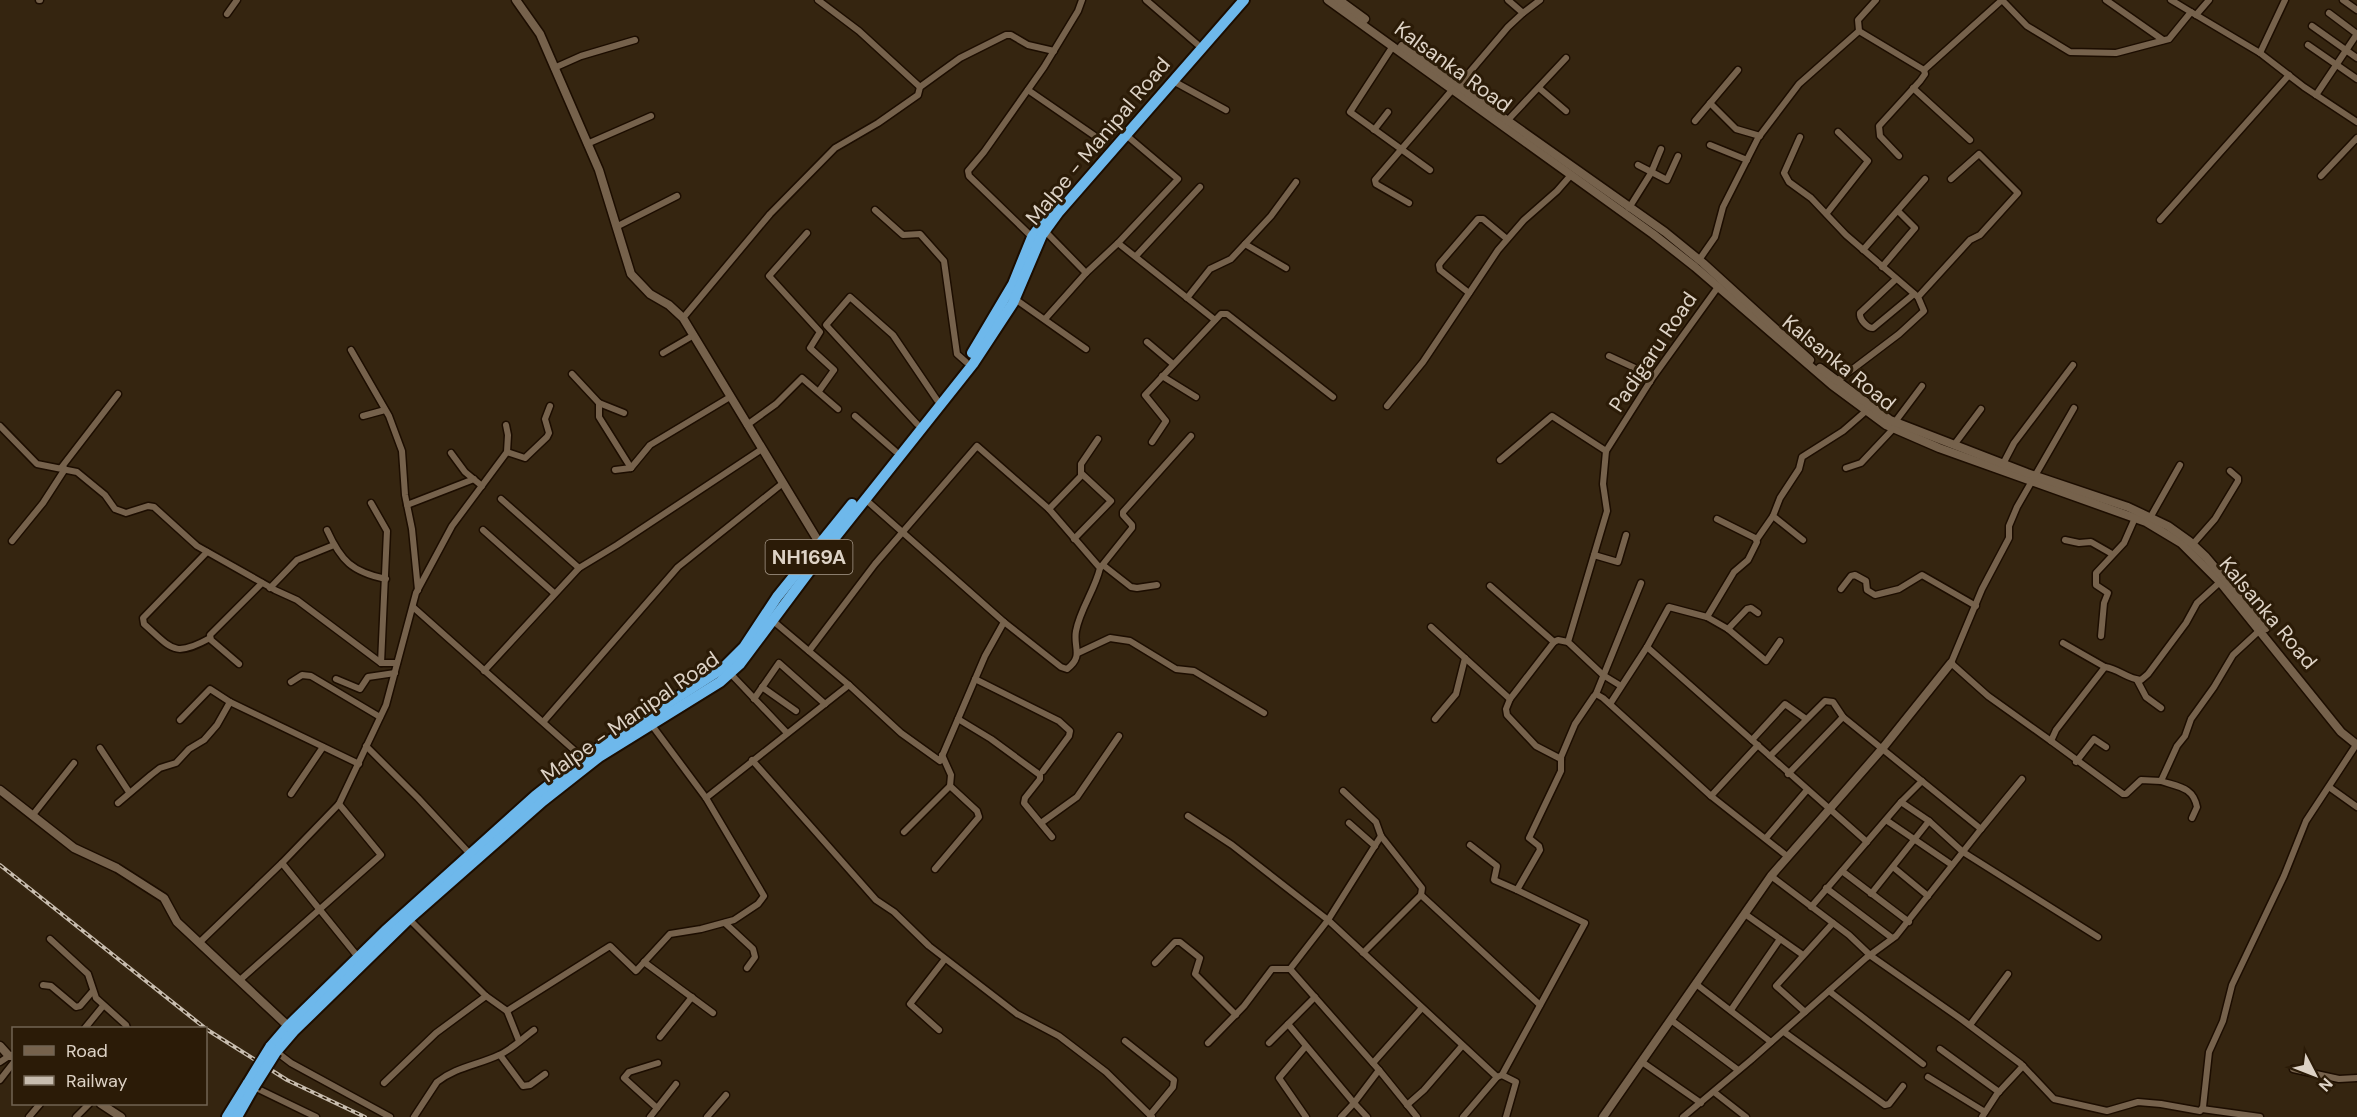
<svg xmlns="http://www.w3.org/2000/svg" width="2357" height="1117" font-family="'DM Sans',sans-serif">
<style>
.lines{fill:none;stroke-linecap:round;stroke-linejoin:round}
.street-casing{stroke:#1c0d00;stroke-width:9}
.secondary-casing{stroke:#1c0d00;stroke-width:11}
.highway-casing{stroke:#1c0d00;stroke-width:14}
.street{stroke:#76624c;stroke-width:6}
.secondary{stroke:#76624c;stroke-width:8}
.highway{stroke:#6eb8eb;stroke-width:10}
.rail-casing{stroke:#c8bdaf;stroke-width:4}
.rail{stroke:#2b1b07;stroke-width:1.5;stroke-dasharray:4.5;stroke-linecap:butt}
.highway-bridge-casing{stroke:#1c0d00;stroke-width:14;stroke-linecap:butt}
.highway-bridge{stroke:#6eb8eb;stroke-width:10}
.labels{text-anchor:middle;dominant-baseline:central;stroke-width:6;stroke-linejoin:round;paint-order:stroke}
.shield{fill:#2b1b07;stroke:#a89b8c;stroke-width:1.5}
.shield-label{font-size:20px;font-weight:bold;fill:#ddd2c5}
.street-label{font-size:21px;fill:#ddd2c5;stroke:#2b1b07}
</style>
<rect width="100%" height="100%" fill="#352510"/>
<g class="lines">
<defs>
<g id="street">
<path d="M39,0H40"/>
<path d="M818,0L859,31L920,87"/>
<path d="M1146,0L1197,44"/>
<path d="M2002,0L2027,26L2070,52L2116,53L2169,39L2191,12L2260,53L2285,0"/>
<path d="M2106,0L2163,40"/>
<path d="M2171,0L2191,12"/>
<path d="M2343,0L2357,10"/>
<path d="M1523,13L1540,0"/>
<path d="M2329,13L2357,34"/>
<path d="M227,14L237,0"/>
<path d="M2196,15L2209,0"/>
<path d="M2312,26L2357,58"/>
<path d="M1859,31L1858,20L1876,0"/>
<path d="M2308,45L2357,79"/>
<path d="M1393,46L1350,112L1430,170"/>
<path d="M2260,53L2304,87L2357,122"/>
<path d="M554,68L581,56L635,40"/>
<path d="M1924,70L2002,0"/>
<path d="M1173,81L1226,110"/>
<path d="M1458,86L1508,27L1523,13L1508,0"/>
<path d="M1539,88L1566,111"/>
<path d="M1913,88L1970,140"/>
<path d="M1028,90L1102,141"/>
<path d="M2316,95L2357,34"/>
<path d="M1710,103L1736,129L1760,136"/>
<path d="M1508,120L1566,58"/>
<path d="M1695,121L1738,70"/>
<path d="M1374,130L1388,112"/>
<path d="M1800,137L1784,173L1789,182L1811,198L1846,235L1918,297"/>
<path d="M587,144L651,116"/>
<path d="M1710,145L1747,160"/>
<path d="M1638,165L1667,180L1678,156"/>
<path d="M2321,176L2357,138"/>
<path d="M1409,203L1376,184L1375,180L1453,89"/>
<path d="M1629,208L1651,173L1661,149"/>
<path d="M875,210L903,235L920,234L944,261L957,354L966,362"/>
<path d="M1827,213L1868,161L1838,132"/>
<path d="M2160,220L2289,75"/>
<path d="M616,227L677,196"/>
<path d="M1045,231L1086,273L1118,243L1215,320"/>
<path d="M807,233L769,276L820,332L810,348L834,370L819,391"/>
<path d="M1032,237L969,176L968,171L984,152L1044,67L1078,11L1082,0"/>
<path d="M1118,243L1178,179L1126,135"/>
<path d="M1245,244L1286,268"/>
<path d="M1863,250L1925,179"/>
<path d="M1136,256L1200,187"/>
<path d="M1699,260L1715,237L1723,207L1758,138L1799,84L1859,31L1924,70L1925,74L1920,81L1879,126L1880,136L1899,156"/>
<path d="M1882,267L1915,228L1898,211"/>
<path d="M1896,279L1860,313C1859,319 1867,328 1873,328L1914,294"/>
<path d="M1469,293L1440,270L1439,265L1441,262L1478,219H1483L1507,239"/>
<path d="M1187,298L1210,269L1231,259L1271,216L1296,182"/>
<path d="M1015,299L1086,349"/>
<path d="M683,318L770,214L835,148L878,123L918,95L920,87L960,58L1006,35H1011L1028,45L1054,51"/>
<path d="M1045,319L1086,273"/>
<path d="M1147,342L1173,364"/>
<path d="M351,350L389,416L402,451L405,495L412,529L418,590"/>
<path d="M663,353L694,335"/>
<path d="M1609,356L1635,368L1650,382"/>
<path d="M572,374L599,403V417L631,468"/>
<path d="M1162,376L1196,397"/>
<path d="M1837,381L1899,334L1924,311L1918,297L1970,240L1980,235L2018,193L1979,154L1951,179"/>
<path d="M599,403L624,413"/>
<path d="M1387,406L1423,362L1498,250L1524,220L1557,191L1571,175"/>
<path d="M2074,408L2017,507L2009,526V538L1982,589L1951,663L1988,696L2051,741L2056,730L2105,667C2119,669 2127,679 2141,680L2148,674L2186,623L2197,603L2220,582"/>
<path d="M363,416L385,410"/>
<path d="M855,416L895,451"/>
<path d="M1895,422L1922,386"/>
<path d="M917,424L826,325L850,297L893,335L937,400"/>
<path d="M747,425L776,404L802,378L838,409"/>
<path d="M0,426L37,464L77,472L105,495L115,509L126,513L148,506L154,507L197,546L275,590L297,600L381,663H397"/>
<path d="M1152,442L1166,421L1145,395L1221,314H1227L1333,397"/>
<path d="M1954,445L1981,409"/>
<path d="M507,452L525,458L547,437L549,433L545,419L550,406"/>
<path d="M451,453L465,472L482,486"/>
<path d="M1500,460L1552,416L1606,451"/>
<path d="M2003,464L2014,443L2073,365"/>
<path d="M61,468L118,394"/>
<path d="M1846,468L1861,463L1893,429"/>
<path d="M615,470L631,468L650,445L730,397"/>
<path d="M501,499L579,568"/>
<path d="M371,503L387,531L381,663"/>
<path d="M407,505L474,479"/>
<path d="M1049,509L1081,476V464L1098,439"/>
<path d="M2150,518L2180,465"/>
<path d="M327,530C341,561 352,572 386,579"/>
<path d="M483,530L554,593"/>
<path d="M1074,539L1111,501L1082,474"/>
<path d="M1757,539L1773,516"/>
<path d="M1803,540L1773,516L1780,498L1799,469L1802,457L1843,431L1866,411"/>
<path d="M2065,540L2079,543L2091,542L2112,554"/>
<path d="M12,541L43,503L65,469"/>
<path d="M2193,544L2215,519L2238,481V478L2230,471"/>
<path d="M207,552L143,618L144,624C172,649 174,658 210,638"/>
<path d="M1594,555L1618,562L1626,535"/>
<path d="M1103,565L1131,587L1137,588L1157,585"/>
<path d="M1100,568L1132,528V525L1123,515V512L1191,436"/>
<path d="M1490,586L1554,642"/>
<path d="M270,588L297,560L334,545"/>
<path d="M1841,589L1851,576L1855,575L1866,581L1867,590L1875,595L1899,589L1922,575L1976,606"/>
<path d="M413,607L583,758"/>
<path d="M1707,617L1734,572L1748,560L1757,542L1755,538L1717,519"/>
<path d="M772,620L849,685L901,733L940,761L985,656L1004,622L865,499"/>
<path d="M1431,627L1510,699L1554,642L1558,640L1568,642"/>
<path d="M1728,629L1747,609L1751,608L1758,613"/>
<path d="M2101,636L2104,603L2108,593L2096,585V573L2124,543L2135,518"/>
<path d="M2063,643L2105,667"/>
<path d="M1647,647L1867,842"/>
<path d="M809,651L875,564L977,446L1049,509L1100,568C1095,590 1080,609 1076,631C1073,648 1084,656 1067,669L1061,667L1004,622"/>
<path d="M1078,653L1110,638L1130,641L1176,669L1194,671L1264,713"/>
<path d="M239,664L211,640L210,635L262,583"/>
<path d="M484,671L579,568L617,545L762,449"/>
<path d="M730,673L787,733"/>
<path d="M336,679L360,689L368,677L395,673"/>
<path d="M975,679L1059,721L1070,731L1069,736L1043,771"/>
<path d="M2137,680L2146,697L2161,708"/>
<path d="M291,682L302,675L311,676L380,717"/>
<path d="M1621,686L1603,675L1568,642L1607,511L1603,484L1606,451L1653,377L1718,287"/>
<path d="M762,687L796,711"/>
<path d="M1596,694L1641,583"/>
<path d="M754,699L779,663L825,704"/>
<path d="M1510,699L1506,709L1507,715L1536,746L1561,759"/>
<path d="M1610,704L1647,647L1669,607L1707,617L1728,629L1766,661L1780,641"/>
<path d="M958,719L991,739L1040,775V779L1025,798L1024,803L1052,837"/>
<path d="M1435,719L1456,694L1465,658"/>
<path d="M180,720L210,689L230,702L359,764"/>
<path d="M544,721L678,567L783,483"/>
<path d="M1752,740L1785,704L1806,719"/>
<path d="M2051,741L2123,794H2126L2141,780L2161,781L2177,746L2185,736L2191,719L2214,687L2233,655L2260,630"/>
<path d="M366,746L418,798L470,854"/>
<path d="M100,748L129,792"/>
<path d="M1770,756L1825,701L1833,702L1843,717"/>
<path d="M752,760L876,900L894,912L929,946L1017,1014L1059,1036L1106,1072L1152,1117"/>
<path d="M2076,762L2094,739L2106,747"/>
<path d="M2161,781C2179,787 2193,787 2197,807L2192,818"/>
<path d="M2329,787L2357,807"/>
<path d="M1343,791L1376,822L1381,836L1422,888L1421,895L1363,953"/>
<path d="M291,794L323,747"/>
<path d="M1711,796L1758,745"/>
<path d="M706,798L849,685"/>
<path d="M1901,802L1929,821L1963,852L2098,937"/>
<path d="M118,803L151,775L160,768L176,763L189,749L204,740L217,725L230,702"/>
<path d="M32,816L74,763"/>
<path d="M1188,816L1232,845L1328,920L1497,1077L1502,1075"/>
<path d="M1886,820L1952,865"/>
<path d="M1041,823L1077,797L1119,736"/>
<path d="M1349,823L1375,846"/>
<path d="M1981,829L2022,779"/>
<path d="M904,832L950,786L951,775L942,755"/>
<path d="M1766,838L1807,790"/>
<path d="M1470,845L1497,866L1494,880L1517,890"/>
<path d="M282,863L358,957"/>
<path d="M1893,867L1928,896"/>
<path d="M935,869L979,817L977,811L950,786"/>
<path d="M1842,871L1909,922"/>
<path d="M1771,876L1849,935L1871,956L1961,1019L2021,1064L2054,1099L2107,1111L2138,1102L2161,1104L2200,1111L2203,1107L2209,1052L2223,1021L2232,985L2284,876L2306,821L2356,745"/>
<path d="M1826,888L1892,938"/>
<path d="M1871,894L1929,821"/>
<path d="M1421,895L1540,1005"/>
<path d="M1811,907L1901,802L1922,781"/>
<path d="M1745,914L1803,955"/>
<path d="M409,919L486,996L507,1011L610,946L636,971L670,934L701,929L734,920L758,904L764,896L706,798L651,724"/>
<path d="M725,923L753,949L755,957L747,968"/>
<path d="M50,939L88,974L96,998L126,1025L127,1028"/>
<path d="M199,943L282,863L339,804L386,705L416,593L452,526L507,452L508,435L506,425"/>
<path d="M644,962L713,1013"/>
<path d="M1155,963L1175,942H1180L1200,958L1195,974L1236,1015"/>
<path d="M240,980L381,855L339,804"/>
<path d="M1696,984L1771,1042"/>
<path d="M43,985L51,986L76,1007L80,1006L92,992"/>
<path d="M1829,991L1923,1064"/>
<path d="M1731,1010L1780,939"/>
<path d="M507,1011L519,1041"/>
<path d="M1805,1012L1776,986L1833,923"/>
<path d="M1671,1020L1738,1070"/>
<path d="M1288,1024L1354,1103L1379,1070L1417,1117"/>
<path d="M1970,1025L2008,974"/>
<path d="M85,1028L103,1006"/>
<path d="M939,1030L910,1004L945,959"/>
<path d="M1784,1032L1885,1105L1889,1104L1903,1086"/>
<path d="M660,1037L692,997"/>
<path d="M1125,1041L1174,1080L1173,1087L1150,1115"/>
<path d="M1208,1043L1244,1006L1272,969H1290"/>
<path d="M1269,1043L1315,997"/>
<path d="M1306,1046L1279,1078L1306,1117"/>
<path d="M1940,1049L1999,1092"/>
<path d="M274,1050L291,1063L390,1117"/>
<path d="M500,1055L523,1086L530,1085L545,1074"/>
<path d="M0,1062L9,1056"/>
<path d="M1642,1062L1701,1103"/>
<path d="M1373,1063L1421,1009"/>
<path d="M2293,1069L2339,1079L2357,1078"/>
<path d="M1379,1070L1290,969L1328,920L1381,836"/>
<path d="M1928,1077L1985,1112"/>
<path d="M0,1080L14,1062"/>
<path d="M384,1083L436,1033L486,996"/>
<path d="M252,1086L316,1117"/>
<path d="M1714,1092L1746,1117"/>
<path d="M1407,1105L1424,1090L1462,1046"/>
<path d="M657,1108L624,1078L629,1072L658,1063"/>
<path d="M2202,1109L2260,1117"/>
<path d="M29,1117L40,1104"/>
<path d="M76,1117L89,1104"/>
<path d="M414,1117L437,1082C456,1067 478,1065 499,1055C511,1050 523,1038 534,1030"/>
<path d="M650,1117L676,1084"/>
<path d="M707,1117L726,1095"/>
<path d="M1341,1117L1354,1103L1367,1117"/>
<path d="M1463,1117L1497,1077"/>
<path d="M1506,1117L1516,1082L1502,1075L1585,923L1517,890L1540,850L1539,846L1529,838L1561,771V757L1575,724L1594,696L1596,694L1603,698L1711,796L1787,856"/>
<path d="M1683,1117L1751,1060L1866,958L1896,936L1981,829L1843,717L1788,774"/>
<path d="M1982,1117L1997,1094L2023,1066"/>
</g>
<g id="secondary">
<path d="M516,0L540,34L599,170L631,274L650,294L669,305L683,318L820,544"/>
<path d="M1328,0L1653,234L1695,267L1832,385L1886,425L1939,448L2146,522L2181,543L2220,582L2341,732L2357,745"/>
<path d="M1339,0L1365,19"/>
<path d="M1402,46L1665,232L1703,263L1810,360"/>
<path d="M1820,368L1890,420L2027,473L2128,507L2168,526L2189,541L2206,557L2266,628"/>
<path d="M0,790L74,848L117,868L164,898L177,922L288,1026"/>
<path d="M0,1046L9,1056H14"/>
<path d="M101,1104L121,1117"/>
<path d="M1603,1117L1771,876L1882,749L1951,663"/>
</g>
<g id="highway">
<path d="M972,353L1013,284L1032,237L1055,205"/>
<path d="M270,1047L288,1026L385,931L535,796L583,758L723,668L744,647L777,597L852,504"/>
<path d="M276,1052L294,1031L409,919L543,801L599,757L720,682L740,664L826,549L973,364L1013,303L1042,235L1058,213L1244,0"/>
<path d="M227,1117L248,1083"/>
<path d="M237,1117L254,1087"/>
</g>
</defs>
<!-- street casing -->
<use href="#street" class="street-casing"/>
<!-- secondary casing -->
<use href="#secondary" class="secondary-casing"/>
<!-- highway casing -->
<use href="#highway" class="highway-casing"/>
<!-- street -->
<use href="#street" class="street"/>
<!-- secondary -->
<use href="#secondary" class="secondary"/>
<!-- highway -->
<use href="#highway" class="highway"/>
<defs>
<g id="rail">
<path d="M0,865L205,1028"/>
<path d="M206,1029L287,1080L365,1117"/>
</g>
</defs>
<!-- rail casing -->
<use href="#rail" class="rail-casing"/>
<!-- rail -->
<use href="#rail" class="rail"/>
<defs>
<g id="highway-bridge">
<path d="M248,1083L270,1047"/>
<path d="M254,1087L276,1052"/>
</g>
</defs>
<!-- highway-bridge casing -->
<use href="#highway-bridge" class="highway-bridge-casing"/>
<!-- highway-bridge -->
<use href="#highway-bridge" class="highway-bridge"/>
</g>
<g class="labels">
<!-- shield labels -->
<rect class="shield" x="765.5" y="540" width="87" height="34" rx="4.5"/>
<g class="shield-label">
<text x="809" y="557">NH169A</text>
</g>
<!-- street labels -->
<g class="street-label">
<text transform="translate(1453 67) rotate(36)">Kalsanka Road</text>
<text transform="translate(1098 141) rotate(-50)">Malpe - Manipal Road</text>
<text transform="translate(1653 352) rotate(-56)">Padigaru Road</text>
<text transform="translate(1839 363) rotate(39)">Kalsanka Road</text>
<text transform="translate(2268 613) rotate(50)">Kalsanka Road</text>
<text transform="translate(630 717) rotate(-35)">Malpe - Manipal Road</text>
</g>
</g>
<!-- legend -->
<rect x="12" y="1027" width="195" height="78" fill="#2b1b07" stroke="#726453" stroke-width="1.5"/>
<rect x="24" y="1046" width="30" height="9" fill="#76624c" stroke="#726453" stroke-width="1.5"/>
<text x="66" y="1057" font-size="18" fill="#ddd2c5">Road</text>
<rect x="24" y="1076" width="30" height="9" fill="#c8bdaf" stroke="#726453" stroke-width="1.5"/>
<text x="66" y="1087" font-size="18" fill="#ddd2c5">Railway</text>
<!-- north arrow -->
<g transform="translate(2315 1075) rotate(132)" stroke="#2b1b07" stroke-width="4.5" paint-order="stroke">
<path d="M0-4.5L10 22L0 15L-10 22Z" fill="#ddd2c5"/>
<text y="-9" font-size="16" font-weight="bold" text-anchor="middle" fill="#ddd2c5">N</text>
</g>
</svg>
